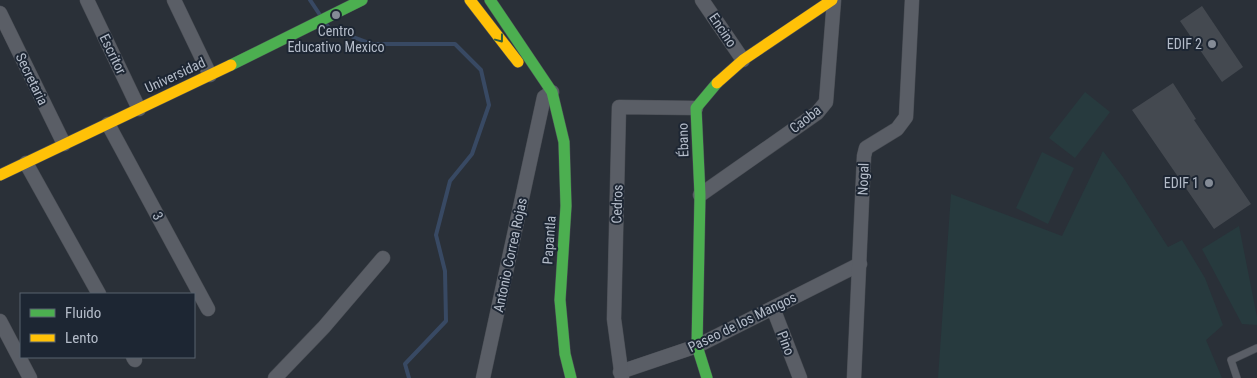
<svg xmlns="http://www.w3.org/2000/svg" width="1257" height="378" font-family="'Roboto Condensed',sans-serif">
<style>
.green{fill:#273a3e}
.lines{fill:none;stroke-linecap:round;stroke-linejoin:round}
.stream{stroke:#384963;stroke-width:4}
.building{fill:#444950}
.lane-casing{stroke:#484c53;stroke-width:8}
.street-casing{stroke:#484c53;stroke-width:15}
.fast-casing{stroke:#484c53;stroke-width:12}
.slow-casing{stroke:#484c53;stroke-width:12}
.lane{stroke:#5a5e66;stroke-width:7}
.street{stroke:#5a5e66;stroke-width:14}
.fast{stroke:#4caf50;stroke-width:11}
.slow{stroke:#ffc107;stroke-width:11}
.oneway{stroke:#305d3f}
.poi-dot{fill:#848b96;stroke:#1d2633;stroke-width:2}
.labels{text-anchor:middle;dominant-baseline:central;stroke-width:4;stroke-linejoin:round;paint-order:stroke}
.street-label{font-size:14px;fill:#b4bcc9;stroke:#1d2633}
.poi-label{font-size:14px;fill:#b4bcc9;stroke:#1d2633;text-anchor:end}
</style>
<rect width="100%" height="100%" fill="#2a3038"/>
<!-- green -->
<g class="green">
<path d="M1085,92L1110,112L1075,158L1049,138Z"/>
<path d="M1103,151L1123,177L1168,247L1182,240L1205,278L1223,325L1206,340L1222,378H938L951,194L1062,236Z"/>
<path d="M1042,152L1074,168L1048,224L1016,208Z"/>
<path d="M1239,226L1257,317V325L1242,324L1202,249Z"/>
</g>
<g class="lines">
<!-- stream -->
<g class="stream">
<path d="M310,0L320,15"/>
<path d="M327,25L329,28L372,44H455L481,70L489,105L472,154L450,181L436,235L445,271L446,321L405,364L409,378"/>
</g>
</g>
<!-- building -->
<g class="building">
<path d="M1202,6L1243,67L1222,82L1180,21Z"/>
<path d="M1173,83L1196,119L1194,120L1251,204L1214,229L1132,110Z"/>
</g>
<g class="lines">
<defs>
<path id="lane" d="M1237,378L1231,360L1257,348"/>
<g id="street">
<path d="M87,0L139,109"/>
<path d="M174,0L210,75"/>
<path d="M702,0L743,60"/>
<path d="M0,13L64,144"/>
<path d="M108,124L208,309"/>
<path d="M26,163L99,294"/>
<path d="M700,195L817,113L826,102L834,0"/>
<path d="M773,308L800,378"/>
<path d="M0,321L30,378"/>
<path d="M133,357L135,360"/>
<path d="M620,372L697,346L860,264"/>
<path d="M275,378L324,327L383,258"/>
<path d="M483,378L544,97L552,92"/>
<path d="M622,378L614,319L619,107L696,108"/>
<path d="M854,378L864,156L866,148L897,129L906,117L912,0"/>
</g>
<g id="fast">
<path d="M490,0L552,92L564,142L566,206L560,300L565,354L571,378"/>
<path d="M231,65L362,0"/>
<path d="M707,378L697,346L700,195L696,108L717,83"/>
</g>
<g id="slow">
<path d="M470,0L518,62"/>
<path d="M717,83L743,60L832,0"/>
<path d="M0,175L231,65"/>
</g>
</defs>
<!-- lane casing -->
<use href="#lane" class="lane-casing"/>
<!-- street casing -->
<use href="#street" class="street-casing"/>
<!-- fast casing -->
<use href="#fast" class="fast-casing"/>
<!-- slow casing -->
<use href="#slow" class="slow-casing"/>
<!-- lane -->
<use href="#lane" class="lane"/>
<!-- street -->
<use href="#street" class="street"/>
<!-- fast -->
<use href="#fast" class="fast"/>
<!-- slow -->
<use href="#slow" class="slow"/>
</g>
<!-- one-way arrows -->
<defs><path id="oneway-chevron" d="M-2-3.5L2.5 0L-2 3.5" fill="none" stroke-width="1.6" stroke-linecap="round" stroke-linejoin="round" transform="scale(1.25)"/></defs>
<use class="oneway" href="#oneway-chevron" transform="translate(500 39) rotate(53)"/>
<!-- markers -->
<g class="poi-dot">
<circle cx="336" cy="15" r="5"/>
<circle cx="1212" cy="44" r="5"/>
<circle cx="1209" cy="183" r="5"/>
</g>
<g class="labels">
<!-- street labels -->
<g class="street-label">
<text transform="translate(723 30) rotate(56)">Encino</text>
<text transform="translate(113 54) rotate(64)">Escritor</text>
<text transform="translate(175 75) rotate(-25)">Universidad</text>
<text transform="translate(32 79) rotate(64)">Secretaria</text>
<text transform="translate(805 119) rotate(-38)">Caoba</text>
<text transform="translate(683 140) rotate(-92)">Ébano</text>
<text transform="translate(863 179) rotate(-88)">Nogal</text>
<text transform="translate(617 204) rotate(-88)">Cedros</text>
<text transform="translate(158 216) rotate(62)">3</text>
<text transform="translate(549 240) rotate(-86)">Papantla</text>
<text transform="translate(510 255) rotate(-78)">Antonio Correa Rojas</text>
<text transform="translate(742 322) rotate(-26)">Paseo de los Mangos</text>
<text transform="translate(786 343) rotate(69)">Pino</text>
</g>
<!-- poi labels -->
<g class="poi-label">
<text x="336" y="31" text-anchor="middle">Centro<tspan x="336" dy="16">Educativo Mexico</tspan></text>
<text x="1202" y="44">EDIF 2</text>
<text x="1199" y="183">EDIF 1</text>
</g>
</g>
<!-- legend -->
<rect x="20" y="293" width="175" height="65" fill="#1d2633" stroke="#59626f"/>
<rect x="30" y="309" width="25" height="8" fill="#4caf50" stroke="#59626f"/>
<text x="65" y="318" font-size="15" fill="#b4bcc9">Fluido</text>
<rect x="30" y="334" width="25" height="8" fill="#ffc107" stroke="#59626f"/>
<text x="65" y="343" font-size="15" fill="#b4bcc9">Lento</text>
</svg>
